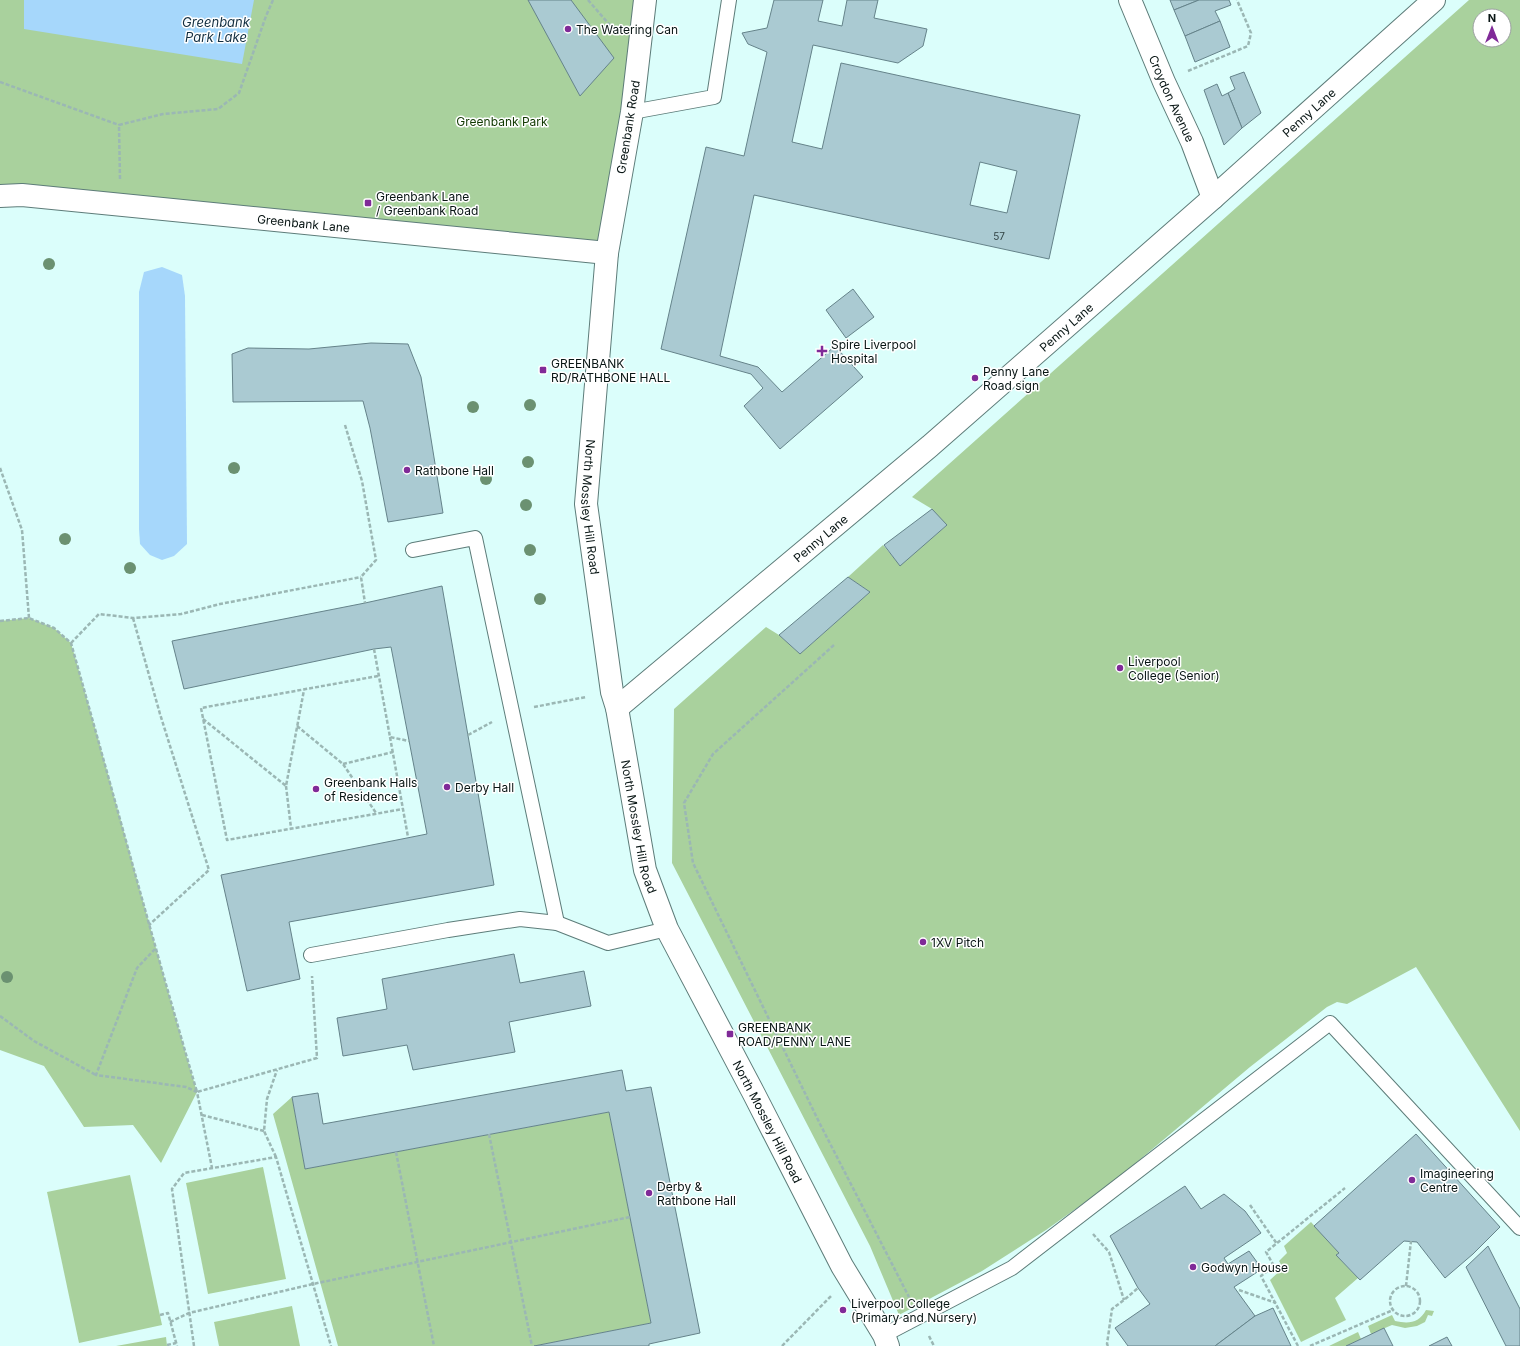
<svg xmlns="http://www.w3.org/2000/svg" width="1520" height="1346" font-family="Inter,sans-serif">
<style>
.green{fill:#a9d19d;fill-rule:evenodd}
.water{fill:#a6d7fb}
.building{fill:#aacad2;stroke:#65838a;fill-rule:evenodd}
.lines{fill:none;stroke-linecap:round;stroke-linejoin:round}
.service-casing{stroke:#5d7c79;stroke-width:16}
.minor-casing{stroke:#5d7c79;stroke-width:24}
.tertiary-casing{stroke:#5d7c79;stroke-width:24}
.path{stroke:#9bb7b4;stroke-width:2.5;stroke-dasharray:4 2;stroke-linecap:butt}
.service{stroke:#fff;stroke-width:14}
.minor{stroke:#fff;stroke-width:22}
.tertiary{stroke:#fff;stroke-width:22}
.tree{fill:#6b9171}
.poi-dot{fill:#802a98;stroke:#fff;stroke-width:1.5}
.labels{text-anchor:middle;dominant-baseline:central;stroke-width:3;stroke-linejoin:round;paint-order:stroke}
.number-label{font-size:10px;fill:#304244}
.poi-label{font-size:12px;fill:#081514;stroke:#fff;text-anchor:start}
.street-label{font-size:12px;fill:#081514;stroke:#fff}
.park-label{font-size:12px;fill:#103800;stroke:#fff}
.water-label{font-size:13px;font-style:italic;fill:#122e40;stroke:#fff}
</style>
<rect width="100%" height="100%" fill="#dbfefb"/>
<!-- green -->
<g class="green">
<path d="M0,0H645L607,253L0,196Z"/>
<path d="M1469,0H1520V1131L1416,967L1347,1004L1337,1002L1327,1007L1250,1067L1112,1183L1046,1230L982,1271L899,1315L870,1246L672,863L674,709L766,627L779,635L800,654L870,592L848,577L883,545L900,565L946,526L932,509L912,497ZM1480,16H1504V40H1480Z"/>
<path d="M29,618L54,628L71,643C114,792 153,942 197,1092L161,1163L133,1125L84,1127L44,1066L0,1050V621Z"/>
<path d="M292,1097L305,1169L609,1112L651,1323L534,1346H338L273,1114Z"/>
<path d="M263,1167L286,1279L208,1294L186,1183Z"/>
<path d="M130,1175L162,1325L79,1343L47,1192Z"/>
<path d="M1311,1222L1339,1253L1337,1256L1358,1278L1335,1298L1346,1320L1301,1342L1270,1280L1283,1268L1279,1261L1287,1253L1284,1246Z"/>
<path d="M292,1306L300,1346H219L214,1322Z"/>
<path d="M1426,1310L1434,1311L1432,1316L1428,1315L1425,1322L1417,1326L1405,1328L1392,1325L1371,1334L1368,1326L1392,1315L1395,1321C1409,1324 1419,1323 1426,1310Z"/>
<path d="M1358,1332L1361,1339L1346,1346H1329Z"/>
<path d="M166,1337L167,1346H116Z"/>
</g>
<!-- water -->
<g class="water">
<path d="M24,0H254L242,64L24,29Z"/>
<path d="M162,267L182,275L185,296L187,544L174,556L162,560L150,555L140,544L139,529V292L144,272Z"/>
</g>
<!-- building -->
<g class="building">
<path d="M528,0H571L614,58L580,96Z"/>
<path d="M774,0H823L818,21L842,26L847,0H878L874,18L927,29L923,46L898,63L813,45L792,142L822,149L841,63L1080,115L1049,259L754,195L720,356L758,367L782,392L835,346L863,377L780,449L744,406L763,388L751,374L661,349L706,147L744,156L767,52L748,44L742,33L767,28ZM980,162L1017,171L1007,213L970,205Z"/>
<path d="M1170,0H1199L1174,10Z"/>
<path d="M1199,0H1229L1231,5L1215,11L1220,21L1185,36L1174,10Z"/>
<path d="M1220,21L1230,47L1195,62L1185,36Z"/>
<path d="M1244,72L1261,113L1242,128L1228,93L1235,89L1230,77Z"/>
<path d="M1217,84L1222,96L1228,93L1242,128L1224,145L1204,90Z"/>
<path d="M853,289L874,317L846,338L826,310Z"/>
<path d="M371,343L408,344L421,377L443,513L388,522L370,428L363,401L233,402L232,354L248,348L309,349Z"/>
<path d="M932,509L947,525L900,566L884,545Z"/>
<path d="M848,577L870,592L800,654L779,635Z"/>
<path d="M442,586L494,885L289,922L300,979L247,991L221,875L427,834L391,647L374,649L184,689L172,641L365,603Z"/>
<path d="M514,954L520,983L584,971L591,1006L509,1022L515,1052L413,1070L407,1045L343,1056L337,1018L387,1009L382,979Z"/>
<path d="M622,1070L626,1091L651,1087L700,1333L649,1344V1346H534L651,1323L609,1112L305,1169L292,1097L318,1093L323,1124Z"/>
<path d="M1416,1134L1500,1227L1473,1254L1445,1278L1417,1242L1404,1241L1360,1280L1336,1255L1339,1253L1314,1226Z"/>
<path d="M1185,1186L1201,1209L1224,1194L1245,1211L1261,1233L1224,1258L1228,1264L1249,1251L1262,1269L1234,1287L1255,1316L1215,1346H1128L1115,1328L1150,1304L1138,1288L1110,1236Z"/>
<path d="M1488,1246L1520,1309V1346H1506L1466,1267Z"/>
<path d="M1273,1308L1291,1346H1215L1255,1316Z"/>
<path d="M1384,1328L1393,1346H1346L1361,1339Z"/>
<path d="M1447,1337L1452,1346H1429Z"/>
</g>
<g class="lines">
<defs>
<g id="service">
<path d="M632,112L714,97L729,0"/>
<path d="M413,550L475,538L557,923"/>
<path d="M311,955L448,930L520,919L557,923L608,943L667,929"/>
<path d="M884,1335L1012,1268L1330,1023L1520,1228"/>
</g>
<g id="minor">
<path id="s1" d="M1130,0L1164,82L1192,142L1213,198"/>
<path id="s2" d="M0,196L22,195L607,253"/>
<path id="s3" d="M617,708L930,446L1213,198L1434,0"/>
</g>
<g id="tertiary">
<path id="s4" d="M645,0L632,112L607,253L586,504L612,692L617,708L645,870L667,929L754,1094L842,1266L884,1335L888,1346"/>
</g>
</defs>
<!-- service casing -->
<use href="#service" class="service-casing"/>
<!-- minor casing -->
<use href="#minor" class="minor-casing"/>
<!-- tertiary casing -->
<use href="#tertiary" class="tertiary-casing"/>
<!-- path -->
<g class="path">
<path d="M588,0L615,31"/>
<path d="M1188,71L1248,46L1251,33L1237,0"/>
<path d="M0,82L119,125"/>
<path d="M120,179L119,125L163,114L218,109L239,93L266,16L273,0"/>
<path d="M345,425L362,481L376,560L361,577L365,603"/>
<path d="M0,468L22,530L29,618"/>
<path d="M133,618L160,714L209,870L149,925"/>
<path d="M0,621L29,618L54,628L71,643C113,792 153,942 197,1092L317,1058L312,976"/>
<path d="M71,643L99,614L133,618L181,614L220,604L361,577"/>
<path d="M834,645L713,754L684,803L693,863L820,1124L909,1297"/>
<path d="M374,649L390,737L409,741"/>
<path d="M378,676L201,708L227,840L403,809"/>
<path d="M534,707L586,697"/>
<path d="M203,719L286,786L304,690"/>
<path d="M297,726L343,764L376,813"/>
<path d="M468,735L492,722"/>
<path d="M390,737L408,837"/>
<path d="M343,764L393,752"/>
<path d="M286,786L291,828"/>
<path d="M155,949L137,968L96,1075L186,1087L197,1092L212,1168"/>
<path d="M0,1016L34,1041L96,1075"/>
<path d="M202,1115L264,1131"/>
<path d="M489,1134L532,1346"/>
<path d="M396,1152L434,1346"/>
<path d="M276,1157L264,1131L267,1099L277,1070"/>
<path d="M1250,1205L1277,1244"/>
<path d="M1093,1234L1109,1252L1124,1300"/>
<path d="M1406,1286L1411,1241"/>
<circle cx="1405" cy="1301" r="15"/>
<path d="M1239,1290L1276,1303"/>
<path d="M160,1315L168,1313L177,1346"/>
<path d="M170,1322L189,1313L313,1284L630,1217"/>
<path d="M929,1336L934,1346"/>
<path d="M167,1345L176,1343"/>
<path d="M194,1346L172,1189L184,1173L276,1157L331,1346"/>
<path d="M782,1346L831,1296"/>
<path d="M1108,1346L1107,1344L1112,1309L1124,1300L1138,1288"/>
<path d="M1298,1346L1261,1276L1274,1266L1266,1252L1345,1188"/>
<path d="M1310,1346L1393,1310"/>
</g>
<!-- service -->
<use href="#service" class="service"/>
<!-- minor -->
<use href="#minor" class="minor"/>
<!-- tertiary -->
<use href="#tertiary" class="tertiary"/>
</g>
<!-- trees -->
<g class="tree">
<circle cx="49" cy="264" r="6"/>
<circle cx="530" cy="405" r="6"/>
<circle cx="473" cy="407" r="6"/>
<circle cx="528" cy="462" r="6"/>
<circle cx="234" cy="468" r="6"/>
<circle cx="486" cy="479" r="6"/>
<circle cx="526" cy="505" r="6"/>
<circle cx="65" cy="539" r="6"/>
<circle cx="530" cy="550" r="6"/>
<circle cx="130" cy="568" r="6"/>
<circle cx="540" cy="599" r="6"/>
<circle cx="7" cy="977" r="6"/>
</g>
<!-- markers -->
<g class="poi-dot">
<circle cx="568" cy="29" r="4"/>
<rect x="364" y="199" width="8" height="8" rx="2"/>
<path d="M820 345h4v4h4v4h-4v4h-4v-4h-4v-4h4z"/>
<rect x="539" y="366" width="8" height="8" rx="2"/>
<circle cx="975" cy="378" r="4"/>
<circle cx="407" cy="470" r="4"/>
<circle cx="1120" cy="668" r="4"/>
<circle cx="447" cy="787" r="4"/>
<circle cx="316" cy="789" r="4"/>
<circle cx="923" cy="942" r="4"/>
<rect x="726" y="1030" width="8" height="8" rx="2"/>
<circle cx="1412" cy="1180" r="4"/>
<circle cx="649" cy="1193" r="4"/>
<circle cx="1193" cy="1267" r="4"/>
<circle cx="843" cy="1310" r="4"/>
</g>
<g class="labels">
<!-- number labels -->
<g class="number-label">
<text x="999" y="236">57</text>
</g>
<!-- poi labels -->
<g class="poi-label">
<text x="576" y="29">The Watering Can</text>
<text x="376" y="196">Greenbank Lane<tspan x="376" dy="14">/ Greenbank Road</tspan></text>
<text x="831" y="344">Spire Liverpool<tspan x="831" dy="14">Hospital</tspan></text>
<text x="551" y="363">GREENBANK<tspan x="551" dy="14">RD/RATHBONE HALL</tspan></text>
<text x="983" y="371">Penny Lane<tspan x="983" dy="14">Road sign</tspan></text>
<text x="415" y="470">Rathbone Hall</text>
<text x="1128" y="661">Liverpool<tspan x="1128" dy="14">College (Senior)</tspan></text>
<text x="324" y="782">Greenbank Halls<tspan x="324" dy="14">of Residence</tspan></text>
<text x="455" y="787">Derby Hall</text>
<text x="931" y="942">1XV Pitch</text>
<text x="738" y="1027">GREENBANK<tspan x="738" dy="14">ROAD/PENNY LANE</tspan></text>
<text x="1420" y="1173">Imagineering<tspan x="1420" dy="14">Centre</tspan></text>
<text x="657" y="1186">Derby &amp;<tspan x="657" dy="14">Rathbone Hall</tspan></text>
<text x="1201" y="1267">Godwyn House</text>
<text x="851" y="1303">Liverpool College<tspan x="851" dy="14">(Primary and Nursery)</tspan></text>
</g>
<!-- street labels -->
<g class="street-label">
<text stroke="none"><textPath href="#s1" startOffset="107">Croydon Avenue</textPath></text>
<text stroke="none"><textPath href="#s3" startOffset="913">Penny Lane</textPath></text>
<text transform="translate(628 127) rotate(-81)">Greenbank Road</text>
<text stroke="none"><textPath href="#s2" startOffset="305">Greenbank Lane</textPath></text>
<text stroke="none"><textPath href="#s3" startOffset="589">Penny Lane</textPath></text>
<text stroke="none"><textPath href="#s4" startOffset="511">North Mossley Hill Road</textPath></text>
<text stroke="none"><textPath href="#s3" startOffset="265">Penny Lane</textPath></text>
<text stroke="none"><textPath href="#s4" startOffset="835">North Mossley Hill Road</textPath></text>
<text stroke="none"><textPath href="#s4" startOffset="1159">North Mossley Hill Road</textPath></text>
</g>
<!-- park labels -->
<g class="park-label">
<text x="502" y="121">Greenbank Park</text>
</g>
<!-- water labels -->
<g class="water-label">
<text x="216" y="22">Greenbank<tspan x="216" dy="15">Park Lake</tspan></text>
</g>
</g>
<!-- north arrow -->
<g transform="translate(1492 28)"><circle r="19" fill="#ffffff" stroke="#9ca1a1"/>
<path d="M0-3L7 15L0 10L-7 15Z" fill="#802a98"/>
<text y="-6" font-size="11" font-weight="bold" text-anchor="middle" fill="#081514">N</text>
</g>
</svg>
